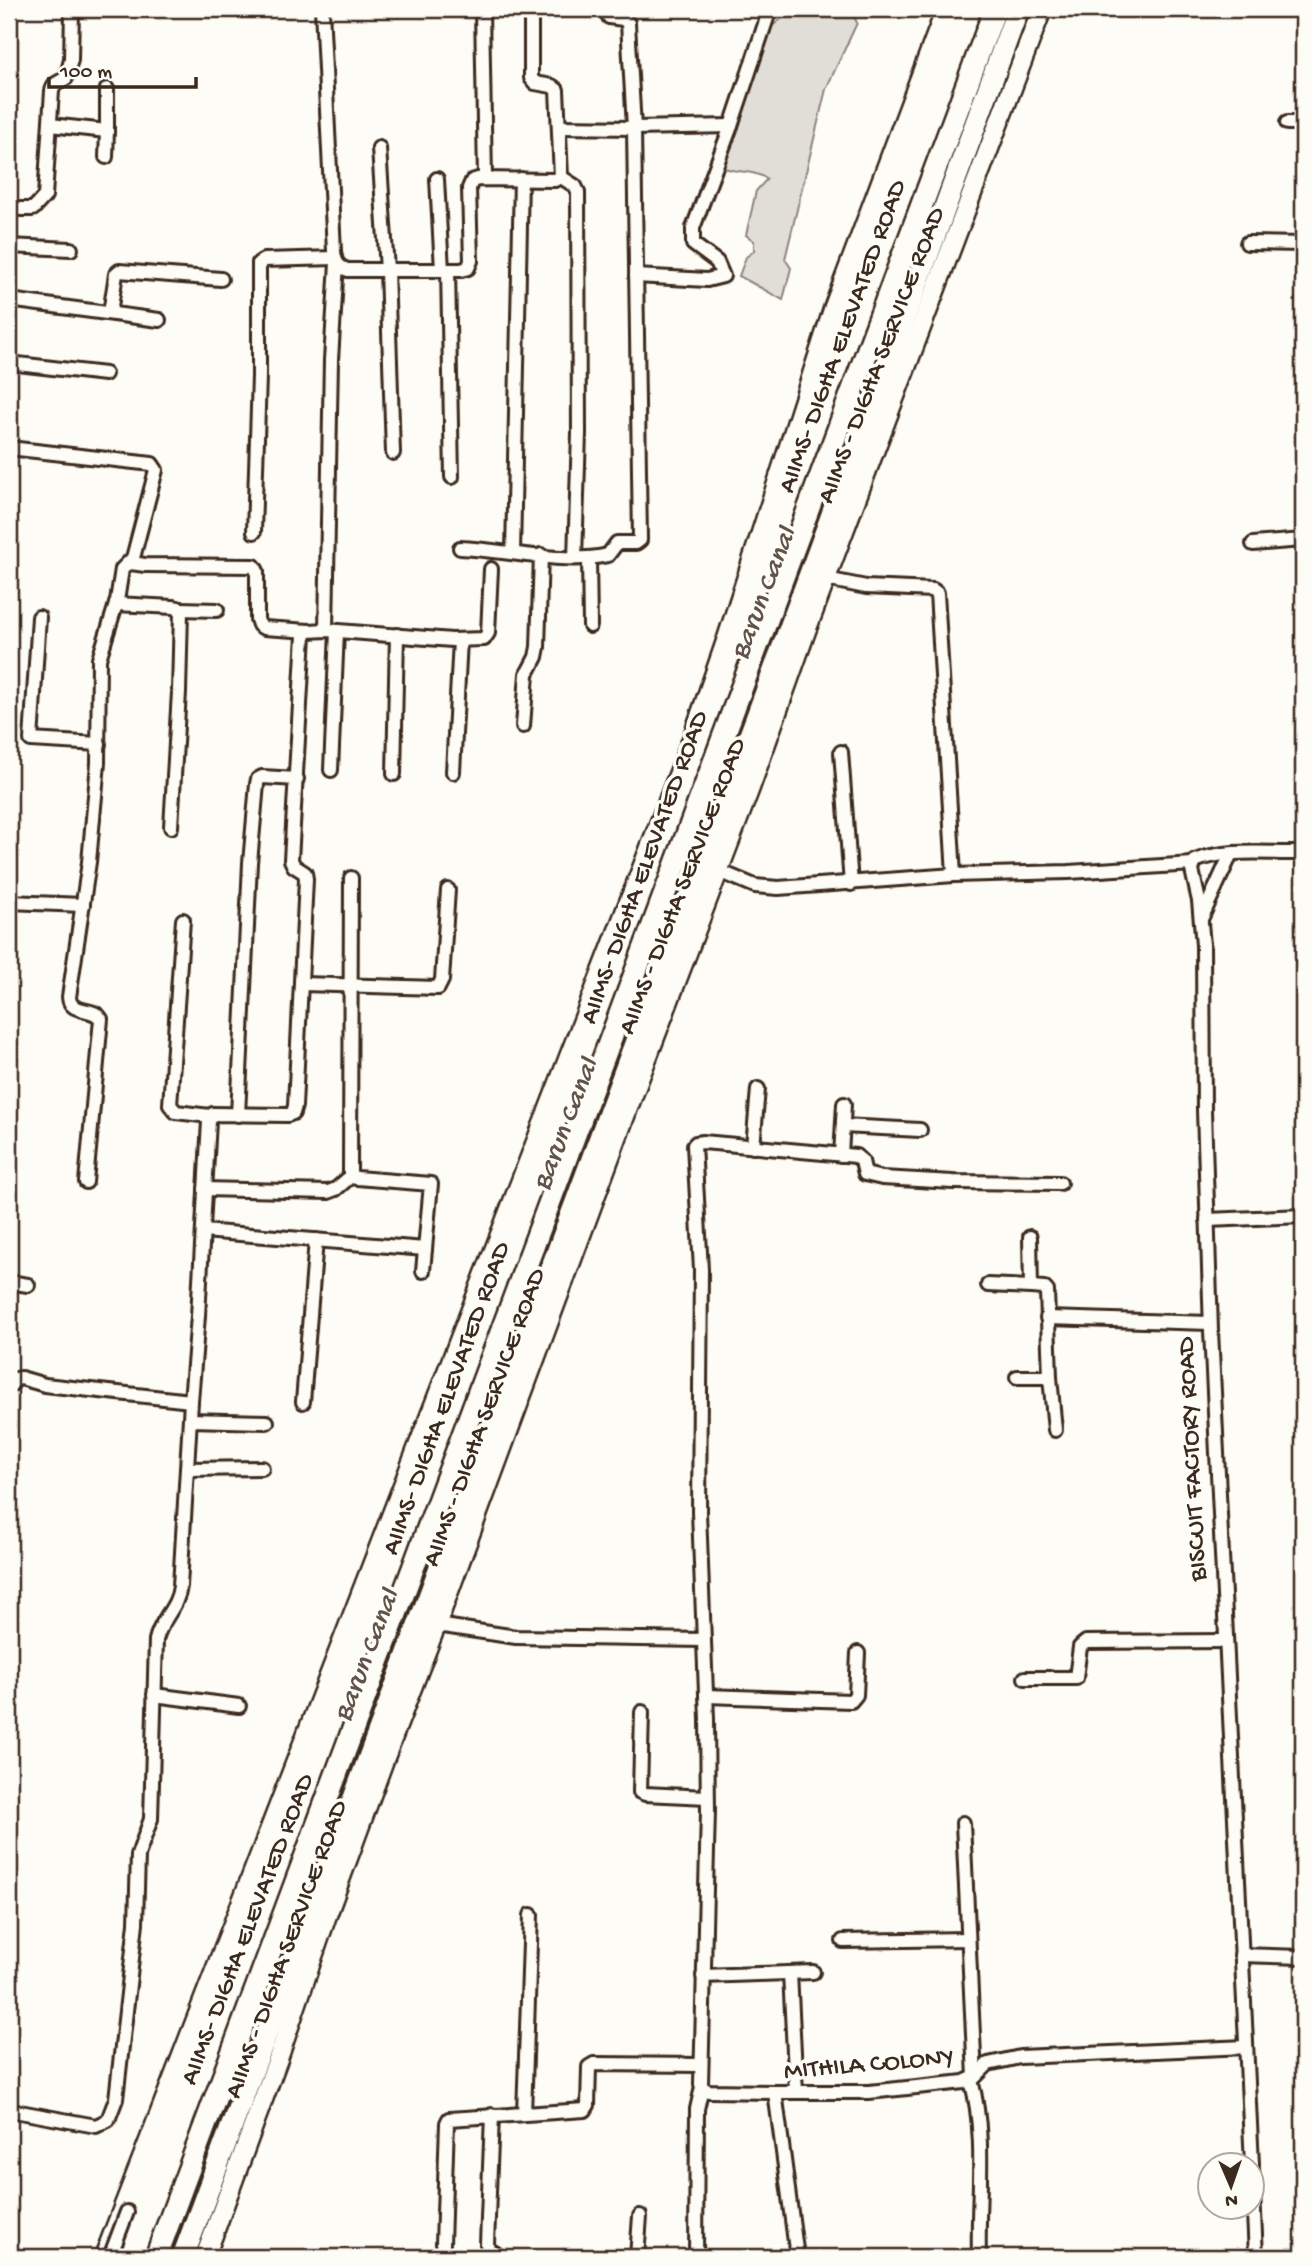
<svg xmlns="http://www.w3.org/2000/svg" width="1312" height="2266" font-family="'Gochi Hand',sans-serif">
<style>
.green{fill:#e1ded7;stroke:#8e847a;stroke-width:2}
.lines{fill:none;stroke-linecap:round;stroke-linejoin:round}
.canal{stroke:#bbb4ad;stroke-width:10}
.street-casing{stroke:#3b2a1e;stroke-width:18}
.secondary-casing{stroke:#3b2a1e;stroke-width:23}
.highway-casing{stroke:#3b2a1e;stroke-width:26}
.street{stroke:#fdfcf7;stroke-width:12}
.secondary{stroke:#fdfcf7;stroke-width:18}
.highway{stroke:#fdfcf7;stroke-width:21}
.rail{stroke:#3b2a1e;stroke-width:2.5}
.labels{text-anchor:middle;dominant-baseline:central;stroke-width:7;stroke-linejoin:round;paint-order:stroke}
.street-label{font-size:26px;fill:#3b2a1e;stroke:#fdfcf7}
.water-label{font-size:28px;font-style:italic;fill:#615349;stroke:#fdfcf7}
</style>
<rect width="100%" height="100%" fill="#fdfcf7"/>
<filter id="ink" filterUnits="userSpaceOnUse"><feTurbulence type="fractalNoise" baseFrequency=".0143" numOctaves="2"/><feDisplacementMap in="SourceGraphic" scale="14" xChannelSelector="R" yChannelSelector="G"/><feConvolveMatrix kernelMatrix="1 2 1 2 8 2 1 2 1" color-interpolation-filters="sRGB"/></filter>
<g filter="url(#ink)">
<!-- green -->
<path class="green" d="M788,9H851L857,23L826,89L785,259L791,268L783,300L739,276L746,257L754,251V241L746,235L756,191L767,179C751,169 739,174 722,167L770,28L786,15Z"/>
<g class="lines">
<!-- canal -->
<path class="canal" d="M177,2232L889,329"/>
<defs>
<g id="street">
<path d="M322,9L334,251C335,261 337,267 348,270H461L468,268L471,261L469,188L472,181L478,179L555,180L561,177L557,90L552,86L535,83L531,78V9"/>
<path d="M482,9L485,179"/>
<path d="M1287,123H1303"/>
<path d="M50,125L107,131V89"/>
<path d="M559,127L634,128L731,126"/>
<path d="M379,148L387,270L393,453"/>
<path d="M106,157L107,131"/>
<path d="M561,177L575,186L578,192L579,433L575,558"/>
<path d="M437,179L442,270"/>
<path d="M20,209H33L45,196L52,91L54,85L66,78L71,60L72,9"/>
<path d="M1247,243L1303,244"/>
<path d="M9,246L71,249"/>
<path d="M448,270L452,477"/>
<path d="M636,276L707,280L723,276L717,262L693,244V228L731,126L770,9"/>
<path d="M9,300L159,320"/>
<path d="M110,313L116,274L119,271L221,279"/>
<path d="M9,363L105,374"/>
<path d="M9,448L152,464L156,470L133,558L122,569L117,601L99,659L98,763L89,862L69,997C70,1015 93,1006 101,1019L86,1182"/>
<path d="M254,532L259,376V263L264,260L335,258"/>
<path d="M1253,544L1303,540"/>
<path d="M460,548C506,550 564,565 608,555L617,543H636L640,540L634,128L628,23L623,19L609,17L605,9"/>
<path d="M513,553L521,179"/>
<path d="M589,558L590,626"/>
<path d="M131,563L145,565L254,566L257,571V619L259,625L264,628L309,631"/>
<path d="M826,579L866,587L933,590L937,593L954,875"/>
<path d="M116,604L173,607L178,608L181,611L179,692L171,827"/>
<path d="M180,609L217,610"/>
<path d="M39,617L31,740L99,744"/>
<path d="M326,630L331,360L337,263"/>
<path d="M523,726L527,674L536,657L538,647L541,555"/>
<path d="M841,752L851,884"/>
<path d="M331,770L337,631"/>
<path d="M453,772L460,640"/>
<path d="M394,774L397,635"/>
<path d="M719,871L755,886L778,888L954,875L1069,872L1193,864"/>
<path d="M351,878L350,1174L352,1177L357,1178L431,1184L423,1271"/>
<path d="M9,902L83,905"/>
<path d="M1202,917L1231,854"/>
<path d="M183,920L170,1105L176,1112L210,1116"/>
<path d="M302,984L438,988L442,980L448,890"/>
<path d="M238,1115L250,863L257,784L258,779L262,777L297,779"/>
<path d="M843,1126L920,1130"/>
<path d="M753,1147L758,1089"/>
<path d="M841,1155L844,1104"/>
<path d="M205,1189L328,1192L336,1189L351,1176"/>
<path d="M1207,1220L1303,1216"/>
<path d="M203,1231L425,1249"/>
<path d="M9,1282L28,1285"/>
<path d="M988,1285L1031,1287"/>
<path d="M1047,1318L1210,1323"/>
<path d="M1017,1377H1050L1047,1291L1044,1288L1031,1287L1030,1237"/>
<path d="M1050,1377L1055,1430"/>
<path d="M9,1387L16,1379L21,1378L45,1385L191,1401"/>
<path d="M303,1402L316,1240"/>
<path d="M190,1420L267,1422"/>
<path d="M187,1469L262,1468"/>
<path d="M437,1625L516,1637L703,1640"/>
<path d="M1025,1678H1076L1080,1647L1086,1642L1226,1641"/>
<path d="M154,1695L239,1706"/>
<path d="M706,1696L851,1701L856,1695L858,1653"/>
<path d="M642,1712L640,1792L645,1794L707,1797"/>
<path d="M963,1823L975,2077"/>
<path d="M843,1941L968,1939"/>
<path d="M1241,1955L1303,1957"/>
<path d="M790,1973L796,2092"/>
<path d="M703,1976L813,1972"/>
<path d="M971,2080C987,2137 977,2199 979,2257"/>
<path d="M775,2092L709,2091L703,2089L701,2084L708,1811L707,1719L699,1512L701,1270L694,1145L696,1143L703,1142L856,1156L862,1161L865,1174L882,1178L953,1182L1060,1183"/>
<path d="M9,2110L96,2126L108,2120L116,2099L136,1923L138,1855L151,1819L156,1640C161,1618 178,1608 180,1586L191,1401L198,1316L209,1121L213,1114L288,1115L293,1113L295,1106L306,879L305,873L294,866L291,860L304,635L309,631L326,630L452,640L484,639L488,633L491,569"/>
<path d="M524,2113L531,1915"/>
<path d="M492,2115L487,2244L488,2249L496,2254V2257"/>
<path d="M1252,2164L1211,1331L1204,1110L1203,945L1199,901L1192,870L1195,861C1227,848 1269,854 1303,853"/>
<path d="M1252,2168L1256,2257"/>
<path d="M443,2244L447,2123L449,2119L585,2110L588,2105L589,2067L594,2064L701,2065"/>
<path d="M110,2257L127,2212"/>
<path d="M637,2257L640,2216"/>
<path d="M696,2257L697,2109L702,2087"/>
<path d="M797,2257L775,2092H869L964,2082L975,2077L988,2064L1020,2057L1246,2047"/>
</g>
<path id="secondary" d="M205,2257L278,2059L326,1918L384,1760L439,1618L628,1108L750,788L806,631L1042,9"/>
<g id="highway">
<path d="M156,2257L995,9"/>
<path d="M183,2257L816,558L1018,9"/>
</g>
</defs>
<!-- street casing -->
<use href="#street" class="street-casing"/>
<!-- secondary casing -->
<use href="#secondary" class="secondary-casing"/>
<!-- highway casing -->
<use href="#highway" class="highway-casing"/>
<!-- street -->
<use href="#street" class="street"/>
<!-- secondary -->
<use href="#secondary" class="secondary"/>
<!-- highway -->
<use href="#highway" class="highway"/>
<!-- rail -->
<path class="rail" d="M93,2257L683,734L718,633L824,304L935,9"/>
</g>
</g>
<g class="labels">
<!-- street labels -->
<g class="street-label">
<text transform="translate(844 337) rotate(-70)">AIIMS- DIGHA ELEVATED ROAD</text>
<text transform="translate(883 356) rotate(-69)">AIIMS - DIGHA SERVICE ROAD</text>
<text transform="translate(646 868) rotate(-70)">AIIMS- DIGHA ELEVATED ROAD</text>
<text transform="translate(684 887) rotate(-69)">AIIMS - DIGHA SERVICE ROAD</text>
<text transform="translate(448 1399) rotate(-70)">AIIMS- DIGHA ELEVATED ROAD</text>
<text transform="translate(486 1418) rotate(-70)">AIIMS - DIGHA SERVICE ROAD</text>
<text transform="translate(1194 1459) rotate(-93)">BISCUIT FACTORY ROAD</text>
<text transform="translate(249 1930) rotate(-69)">AIIMS- DIGHA ELEVATED ROAD</text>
<text transform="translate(288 1950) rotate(-70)">AIIMS - DIGHA SERVICE ROAD</text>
<text transform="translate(869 2066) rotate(-5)">MITHILA COLONY</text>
</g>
<!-- water labels -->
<g class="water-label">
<text transform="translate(765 594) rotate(-69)">Barun Canal</text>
<text transform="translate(567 1125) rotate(-69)">Barun Canal</text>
<text transform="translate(368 1656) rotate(-69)">Barun Canal</text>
</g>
</g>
<!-- margin -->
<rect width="1312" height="2266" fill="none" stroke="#fdfcf7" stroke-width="35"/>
<rect x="18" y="18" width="1277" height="2231" fill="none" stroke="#3b2a1e" stroke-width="2.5" filter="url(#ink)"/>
<!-- north arrow -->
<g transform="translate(1231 2186) rotate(178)"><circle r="33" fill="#fdfcf7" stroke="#afa8a0" stroke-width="2"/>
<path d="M0-5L12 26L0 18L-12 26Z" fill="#3b2a1e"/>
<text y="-10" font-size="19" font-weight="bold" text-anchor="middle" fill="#3b2a1e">N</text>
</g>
<!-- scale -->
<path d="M49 77v10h147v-10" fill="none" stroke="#3b2a1e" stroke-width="3.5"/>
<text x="60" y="77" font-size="21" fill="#3b2a1e" stroke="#fdfcf7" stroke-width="5" paint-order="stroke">100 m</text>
</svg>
